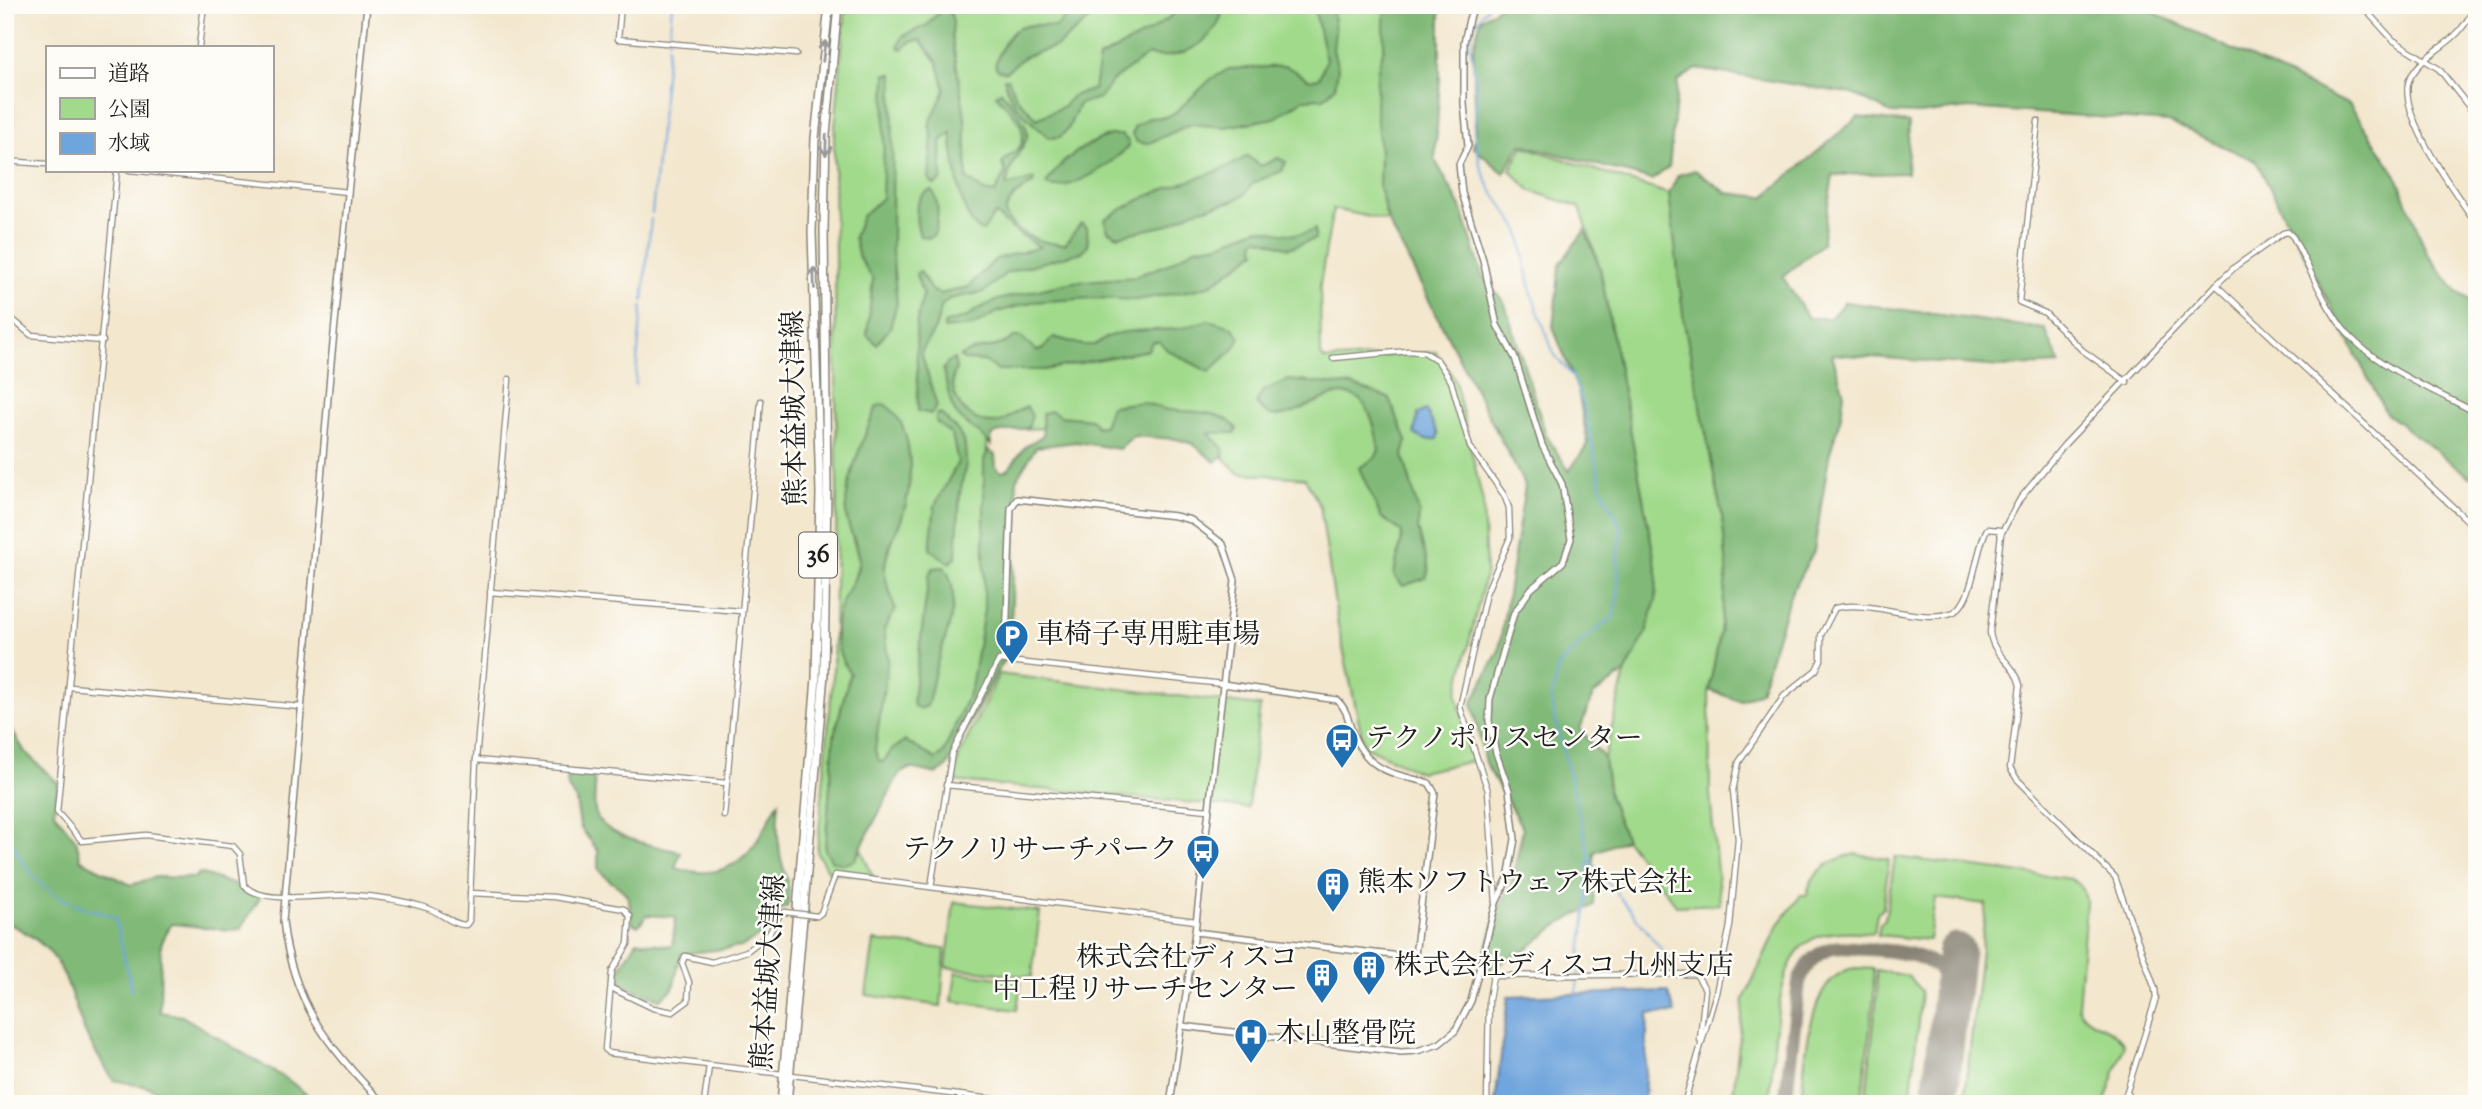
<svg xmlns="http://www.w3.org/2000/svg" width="2482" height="1109" font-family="'Sorts Mill Goudy','Noto Serif JP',serif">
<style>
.green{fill:#a2da8c;stroke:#5f7b54;stroke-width:2}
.forest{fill:#81ba78;stroke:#4e6b4a;stroke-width:2}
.water{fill:#6fa5dd;stroke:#46607c;stroke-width:2}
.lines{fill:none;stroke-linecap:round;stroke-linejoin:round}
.stream{stroke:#6fa5dd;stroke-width:2}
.taxiway{stroke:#888275;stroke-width:14}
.runway{stroke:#888275;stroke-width:37}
.minor-casing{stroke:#888275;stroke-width:7}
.tertiary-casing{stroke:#888275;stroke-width:8}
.primary-casing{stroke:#888275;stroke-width:10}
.minor{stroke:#fff;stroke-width:4.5}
.tertiary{stroke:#fff;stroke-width:5}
.primary{stroke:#fff;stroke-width:7}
.minor-bridge-casing{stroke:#888275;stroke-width:7;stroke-linecap:butt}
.minor-bridge{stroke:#fff;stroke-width:4.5}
.oneway{stroke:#999}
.labels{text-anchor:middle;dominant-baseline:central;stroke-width:5;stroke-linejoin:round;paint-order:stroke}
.shield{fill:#fdfcf7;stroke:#605f5e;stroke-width:2}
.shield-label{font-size:26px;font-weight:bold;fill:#1c1c1c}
.street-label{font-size:28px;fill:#1c1c1c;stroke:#fdfcf7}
.poi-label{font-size:28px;fill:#1c1c1c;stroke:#fdfcf7;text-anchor:start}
</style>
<rect width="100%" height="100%" fill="#fdfcf7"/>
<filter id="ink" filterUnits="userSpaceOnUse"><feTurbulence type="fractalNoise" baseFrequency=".0143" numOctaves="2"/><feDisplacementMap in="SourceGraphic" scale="14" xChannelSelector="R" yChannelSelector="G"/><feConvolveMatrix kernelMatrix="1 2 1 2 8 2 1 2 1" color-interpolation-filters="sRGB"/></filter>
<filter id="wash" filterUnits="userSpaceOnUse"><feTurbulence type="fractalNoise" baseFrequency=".00686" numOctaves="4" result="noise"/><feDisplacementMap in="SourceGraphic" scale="28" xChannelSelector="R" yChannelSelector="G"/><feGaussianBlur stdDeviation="1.57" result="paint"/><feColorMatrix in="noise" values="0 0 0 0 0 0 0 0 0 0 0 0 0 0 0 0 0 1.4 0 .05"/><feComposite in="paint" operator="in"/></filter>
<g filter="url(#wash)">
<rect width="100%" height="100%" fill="#f3e7ce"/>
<!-- green -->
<g class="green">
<path d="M846,5H1400L1379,187L1388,221L1333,209L1320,284L1321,355L1325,360L1436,352L1455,380L1483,502L1486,572L1457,694L1473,761L1420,772L1364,746L1338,625L1320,506L1305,478L1238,473L1203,435L1183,424L987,430L986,522L997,610L992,649L941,766L924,761L878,775L863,758L877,407L851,481L847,520L859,560L853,585L841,606L850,673L834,737L825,849L832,861H854L861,849L873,877L829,872L817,853L833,675L837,493L834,138Z"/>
<path d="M1523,146L1669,194L1684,322L1722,515L1727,568L1720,633L1709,690L1710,794L1720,904L1677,906L1626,840L1609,796L1604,758L1625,673L1646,633L1657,573L1600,268L1580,207L1531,191L1510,170Z"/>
<path d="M999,674L1260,706L1248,808L953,781L960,754Z"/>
<path d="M1856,854L1889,859L1883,908L1877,913L1874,933C1851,931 1827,929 1806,943C1773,967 1774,1065 1769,1104H1732L1744,999L1777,927L1801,895H1807C1811,870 1834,858 1856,854Z"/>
<path d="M1895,857L2072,879C2082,885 2086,892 2086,904L2078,1007C2088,1029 2117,1024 2124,1046L2104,1104H1964L1986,904L1935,898L1929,940L1878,935L1880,924L1885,919Z"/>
<path d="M954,902L1040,912L1032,977L946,967Z"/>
<path d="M874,941L945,949L941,1006L866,995Z"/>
<path d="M1856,968L1873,969L1874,996L1861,1104H1801C1805,1065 1806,973 1856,968Z"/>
<path d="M1876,970L1908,976L1921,991L1910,1104H1865L1877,995Z"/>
<path d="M956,972L1021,981L1017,1010L952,1001Z"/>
</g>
<!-- forest -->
<g class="forest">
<path d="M1076,5H1107L1057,46L1024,57L1006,72L998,70L995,65C1009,28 1016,21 1056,27Z"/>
<path d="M1186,5H1218L1222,13C1214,43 1178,62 1148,55L1111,82L1100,98L1079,104L1068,129L1060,137L1050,138C1031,123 1008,103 1004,78H1008L1016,97L1037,119L1064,106L1072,96L1094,89L1099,58L1149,32Z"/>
<path d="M1317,5H1332L1335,31L1333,49L1338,69L1335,87L1324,98L1304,99L1275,118L1225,127L1191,124L1147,144L1137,142L1132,134L1135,126L1149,118L1165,117L1176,112L1211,79L1229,69L1286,66L1310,80L1319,78L1326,61L1315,11Z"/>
<path d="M1384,5H1440V78L1435,160L1461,207L1482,275L1505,304L1546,435L1569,471L1588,444L1578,391L1553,327L1560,264L1585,230L1600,268L1657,573L1656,600L1646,633L1625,673L1593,695L1580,729L1604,758L1609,796L1626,840L1594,852V905L1555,927L1524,951L1491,967L1490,973H1480L1497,911L1511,885L1523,829L1485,763L1472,703L1499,650L1525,486L1388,221L1379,187L1380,152L1376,110L1377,73L1384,47Z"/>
<path d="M1501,5H2138L2350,105L2396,174L2427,253L2457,292L2477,304V482L2386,413L2256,161L2169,122L1968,108L1920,114L1891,113L1853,94L1697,69L1678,81L1669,167L1652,180L1521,144L1504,173L1473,147L1476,132L1473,49L1481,19Z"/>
<path d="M943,8L950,11L953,22L952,38L965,116L967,179L984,191L995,193L1006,171L1002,164C1006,156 1012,155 1018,149C1034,129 1008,109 996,95L1001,91C1051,150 1016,132 1006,186L1034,179L1033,184C1019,190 1011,198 1005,212C1010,233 1045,245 1065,244L1081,223L1087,227L1088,245L1082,252L1021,268L1006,273L984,292L949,299L942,305L935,329L921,352L937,406L931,414L918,411L916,325L923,295L916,274L920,271L931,290L940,294L968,287L996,259L1040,247L1017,233L995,214L983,231C959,226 954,155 951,133L941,141L942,179L935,185L929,180L932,134L929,125L945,90L937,61L920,40L910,42L903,49L898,47L903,36L927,25Z"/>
<path d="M886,74H893L892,250L897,303L890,328L877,344L867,335L873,279L859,258L854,237L862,216L882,198Z"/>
<path d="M1858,117L1909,123L1907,173L1833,175L1822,244L1783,277L1808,318H1830L1845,302L2045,329L2060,364L2002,367L1832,354L1844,393L1841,416L1829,456L1814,551L1791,593L1760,692L1740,701L1709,690L1720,633L1727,568L1722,515L1684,322L1669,194L1678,175L1695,170L1727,193L1764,197Z"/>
<path d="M1110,135H1122L1128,141V147C1113,162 1068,195 1046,185C1059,160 1084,145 1110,135Z"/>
<path d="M1247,156L1261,166L1278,158L1286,162L1282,171L1253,183L1244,195L1233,201L1193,211L1168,225L1118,236L1108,231L1105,219C1122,209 1141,198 1160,191C1190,179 1220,174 1247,156Z"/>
<path d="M932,190C940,203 938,221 934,235L928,238L920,236C915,220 912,195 932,190Z"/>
<path d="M1258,228C1278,231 1296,240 1315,229V239L1289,248L1258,238L1254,243L1256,252L1210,285L1198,289L1137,300L1093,298L1032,302L998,312L973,326L944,329V324L967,317L979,308L998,300L1029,292L1073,282L1133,277L1168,264L1195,248L1220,244Z"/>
<path d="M1208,320L1232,327L1240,337L1234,349L1209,372L1167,350L1159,341L1152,342L1148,350L1044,370H997L984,361L964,360L960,357C971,346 996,352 1014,337H1021L1037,351L1043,349L1054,337L1082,345H1095C1113,327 1152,331 1176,329C1186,328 1198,323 1208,320Z"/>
<path d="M954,359L956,368C945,392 965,423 993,423C1007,423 1014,410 1027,407L1032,416L1028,428L996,433L991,437V446C982,430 962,426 954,410C948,399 947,382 943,370L948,362Z"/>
<path d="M1288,380L1354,386L1389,398L1407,441L1403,455L1419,513L1418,529L1429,569L1426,578L1403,586L1394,576C1395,560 1402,548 1402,532L1381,517L1359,468L1375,458L1379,450C1361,326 1289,454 1256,403L1263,391Z"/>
<path d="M1142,402C1150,404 1157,407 1164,409C1185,414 1223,407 1237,429L1235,433H1208L1222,447L1224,455L1215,462L1193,444L1176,439L1133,436L1119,449L1076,442L1036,447L1017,478L1010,648L946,768L937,774L910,768L899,774L854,861L844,864L832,861L825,850L834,737L850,673C836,655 832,629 840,606C846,591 857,580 859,562C860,547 850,534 847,520C840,492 865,433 877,406L884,404C914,422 914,480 904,511C899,530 883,553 885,573C886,585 893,598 895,610L884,629L888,659L875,750L879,761L883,762L892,750L905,741L936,759L943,754L971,688L984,610V460L988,450L995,455L996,467L1001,472L1008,470L1025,447L1043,435L1042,413L1052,411L1061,416L1091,419L1097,427L1104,426L1111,406Z"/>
<path d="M940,413L958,431L965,445L966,464L960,493L956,557L950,563L930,549L935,505L958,462L952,435L936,422V415Z"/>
<path d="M944,567C963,593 948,631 939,658C933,673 932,691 927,706L920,709L914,706L913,699L929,575L933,568Z"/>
<path d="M5,719L25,752L58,783L54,812L76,840L81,860L131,885L156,877L194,878L200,873L243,888L260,898L240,930C215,931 195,925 171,924L161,944L160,1012L182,1016L291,1082L319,1104H178L149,1087L113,1080C104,1064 92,1049 85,1032C63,977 65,948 5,922Z"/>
<path d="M577,772L592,775C599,788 591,800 596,814C604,838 659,847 681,852L675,868C715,879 742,869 763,831C769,822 772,811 779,802C777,819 777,836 780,853C783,875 793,884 787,907L778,910L763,934L741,947L681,954L673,989L660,999L623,985L616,975L637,941L672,946L676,917L647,915L638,926L632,923C629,879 619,895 598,869V851L580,827L576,800L568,788L567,779Z"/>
</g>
<!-- water -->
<g class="water">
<path d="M1426,410L1438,434L1437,439L1425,440L1414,434L1418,414Z"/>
<path d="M1668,991L1675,1013L1648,1014L1644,1104H1495L1508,996Z"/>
</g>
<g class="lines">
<!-- stream -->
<g class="stream">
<path d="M1489,5L1474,25L1470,43L1477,92L1474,131L1480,165L1490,188L1519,230L1532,295L1554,354L1573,377L1583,404L1602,489L1622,530L1618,550V597L1613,617L1581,642L1558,667L1551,702L1591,861L1674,965"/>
<path d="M669,40L672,5"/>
<path d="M652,213L668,46"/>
<path d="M643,301L651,219"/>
<path d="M635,385L642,306"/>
<path d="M5,827C14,840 17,855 26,867C51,900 78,906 115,917L132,991"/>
<path d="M1576,996L1587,903L1588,862L1591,861"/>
</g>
<!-- taxiway -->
<path class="taxiway" d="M1785,1104L1799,982C1804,968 1812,956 1827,950C1838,945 1852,948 1865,949C1897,951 1943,953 1952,992"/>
<!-- runway -->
<path class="runway" d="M1939,1104L1956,951"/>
</g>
</g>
<g filter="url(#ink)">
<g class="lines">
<defs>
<g id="minor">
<path d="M621,5L618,39L796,54"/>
<path d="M2361,5L2393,40L2439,69L2477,117"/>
<path d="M2475,5C2458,47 2431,45 2411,76C2391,107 2458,197 2477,224"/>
<path d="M199,47L204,5"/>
<path d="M2038,121L2019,302L2045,313L2082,350L2127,382"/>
<path d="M5,161L47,164"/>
<path d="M117,170L57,812L82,841L146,835L233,846L240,854L244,885C261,906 327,894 353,895C376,896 405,901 427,908C440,912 452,925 466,925L469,921L476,760L509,379"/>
<path d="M129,170L348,192"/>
<path d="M2216,285L2468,521"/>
<path d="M5,313L31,335L103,341"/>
<path d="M1333,358L1408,351L1424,352L1437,360L1451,381L1470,447L1504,495L1509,508L1510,538L1486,593L1460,707L1488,791L1496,903"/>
<path d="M490,592L741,611"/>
<path d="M70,687L301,707"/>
<path d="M476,760L726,783"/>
<path d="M946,785L1208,810"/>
<path d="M724,816L761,401"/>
<path d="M931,887L952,753L999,660L1223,684"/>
<path d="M470,893L554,897L624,909L630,916L628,944L612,971L605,1049L608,1053L1034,1104"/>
<path d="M817,916L821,913L835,875L1196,921"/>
<path d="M611,988L653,1008L673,1012L688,1001L689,982L682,963L685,956L712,962L747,951L769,934L780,914L785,912"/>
<path d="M2128,1094L2134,1104"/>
<path d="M704,1104L709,1066"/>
<path d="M959,1104L960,1095"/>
<path d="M1487,1104L1489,999L1493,976L1696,974L1705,989L1700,1040"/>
<path d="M1684,1104L1716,993L1730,926L1738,839L1733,790L1739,762L1784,696L1816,670L1821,660V635L1835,608C1872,599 1920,625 1954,612C1974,601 1975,551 1987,529L2000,530V533"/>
<path d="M2123,1104L2156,998L2155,989L2115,877L2017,779L2010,768L2020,685C2015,663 1992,656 1990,632L2001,534L2020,499L2064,445L2216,285L2236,266L2283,233L2288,232L2293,237C2309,267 2322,300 2342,327C2371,365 2435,391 2477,413"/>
</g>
<g id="tertiary">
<path d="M367,5L331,363L283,921C292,1002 328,1048 384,1104"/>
<path d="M1003,658L1006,642L1011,508L1017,499L1175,516L1191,520L1223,544L1235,580L1195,932L1170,1104"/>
<path d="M1195,932L1409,957L1415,955L1435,793L1429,783C1391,773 1366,771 1351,729C1348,718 1346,708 1337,700L1223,684"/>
<path d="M1182,1026L1401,1052L1417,1051L1439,1044L1455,1031L1471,1001L1496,903L1508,878L1515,839L1509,790L1496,753L1489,721L1490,699L1514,613L1531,589L1563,562L1571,539L1562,484L1542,445L1515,358L1497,325L1483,260L1462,193L1459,164L1468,146L1464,104V42L1469,19L1476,5"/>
</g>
<g id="primary">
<path d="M781,1104L816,678L820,492L812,232L815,138L829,5"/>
<path d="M787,1104L824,674L827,489L824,230L826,135L838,5"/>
</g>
</defs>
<!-- minor casing -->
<use href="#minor" class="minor-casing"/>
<!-- tertiary casing -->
<use href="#tertiary" class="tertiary-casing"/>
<!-- primary casing -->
<use href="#primary" class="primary-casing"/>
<!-- minor -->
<use href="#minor" class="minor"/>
<!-- tertiary -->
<use href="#tertiary" class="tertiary"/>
<!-- primary -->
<use href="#primary" class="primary"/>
<defs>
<path id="minor-bridge" d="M785,912L817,916"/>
</defs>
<!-- minor-bridge casing -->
<use href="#minor-bridge" class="minor-bridge-casing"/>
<!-- minor-bridge -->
<use href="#minor-bridge" class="minor-bridge"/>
</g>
<!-- one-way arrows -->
<defs><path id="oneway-shaft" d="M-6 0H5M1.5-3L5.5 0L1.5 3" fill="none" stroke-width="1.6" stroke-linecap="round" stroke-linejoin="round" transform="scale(1.75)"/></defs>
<g class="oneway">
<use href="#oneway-shaft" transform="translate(824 51) rotate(-83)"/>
<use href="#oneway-shaft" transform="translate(826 145) rotate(91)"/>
<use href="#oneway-shaft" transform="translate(814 278) rotate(-92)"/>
</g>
</g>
<!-- icons -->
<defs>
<symbol id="parking-pin" viewBox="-11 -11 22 30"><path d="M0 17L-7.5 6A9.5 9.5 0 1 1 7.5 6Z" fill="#1f6fb2" stroke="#fdfcf7"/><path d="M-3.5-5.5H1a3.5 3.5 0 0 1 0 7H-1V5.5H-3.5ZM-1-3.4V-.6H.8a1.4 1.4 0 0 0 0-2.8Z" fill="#fff"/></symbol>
<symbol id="bus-pin" viewBox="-11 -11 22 30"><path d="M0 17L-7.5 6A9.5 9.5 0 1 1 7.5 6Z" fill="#1f6fb2" stroke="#fdfcf7"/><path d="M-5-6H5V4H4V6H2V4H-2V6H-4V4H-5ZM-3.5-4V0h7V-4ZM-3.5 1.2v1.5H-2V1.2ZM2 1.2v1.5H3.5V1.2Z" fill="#fff"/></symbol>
<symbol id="building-pin" viewBox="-11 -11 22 30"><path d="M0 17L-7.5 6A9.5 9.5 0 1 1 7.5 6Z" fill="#1f6fb2" stroke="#fdfcf7"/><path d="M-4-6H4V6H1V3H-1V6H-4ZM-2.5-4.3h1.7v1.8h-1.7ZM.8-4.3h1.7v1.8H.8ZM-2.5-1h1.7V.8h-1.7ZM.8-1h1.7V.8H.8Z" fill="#fff"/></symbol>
<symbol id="hospital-pin" viewBox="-11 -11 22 30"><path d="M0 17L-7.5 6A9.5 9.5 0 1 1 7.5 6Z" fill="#1f6fb2" stroke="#fdfcf7"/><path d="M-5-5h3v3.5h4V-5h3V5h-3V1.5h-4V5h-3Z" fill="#fff"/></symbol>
</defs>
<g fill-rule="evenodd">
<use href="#parking-pin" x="993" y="617" width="38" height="52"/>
<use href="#bus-pin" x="1323" y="721" width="38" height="52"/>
<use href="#bus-pin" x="1184" y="832" width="38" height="52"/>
<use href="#building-pin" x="1314" y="865" width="38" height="52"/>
<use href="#building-pin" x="1350" y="948" width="38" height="52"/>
<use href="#building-pin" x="1303" y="956" width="38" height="52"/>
<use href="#hospital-pin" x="1232" y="1016" width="38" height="52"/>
</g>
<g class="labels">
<!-- shield labels -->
<rect class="shield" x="799" y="532.5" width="38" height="45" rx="5"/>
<g class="shield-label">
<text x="818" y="555">36</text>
</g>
<!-- street labels -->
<g class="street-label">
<text transform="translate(796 408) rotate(-91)">熊本益城大津線</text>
<text transform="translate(770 972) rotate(-86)">熊本益城大津線</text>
</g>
<!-- poi labels -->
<g class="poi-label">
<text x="1036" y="636">車椅子専用駐車場</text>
<text x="1366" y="740">テクノポリスセンター</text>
<text x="1178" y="851" text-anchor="end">テクノリサーチパーク</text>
<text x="1358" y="884">熊本ソフトウェア株式会社</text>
<text x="1298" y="959" text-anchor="end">株式会社ディスコ<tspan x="1298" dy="32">中工程リサーチセンター</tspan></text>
<text x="1394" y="967">株式会社ディスコ 九州支店</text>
<text x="1276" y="1035">木山整骨院</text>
</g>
</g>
<!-- margin -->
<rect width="2482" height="1109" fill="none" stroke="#fdfcf7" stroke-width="28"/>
<!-- legend -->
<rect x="46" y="46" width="228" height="126" fill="#fdfcf7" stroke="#a3a29f" stroke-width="2"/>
<rect x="60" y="68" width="35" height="10" fill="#ffffff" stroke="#a3a29f" stroke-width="2"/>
<text x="108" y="80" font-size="21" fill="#1c1c1c">道路</text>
<rect x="60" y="98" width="35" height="21" fill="#a2da8c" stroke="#a3a29f" stroke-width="2"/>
<text x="108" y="116" font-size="21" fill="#1c1c1c">公園</text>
<rect x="60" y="133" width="35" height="21" fill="#6fa5dd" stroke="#a3a29f" stroke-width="2"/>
<text x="108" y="150" font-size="21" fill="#1c1c1c">水域</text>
</svg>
